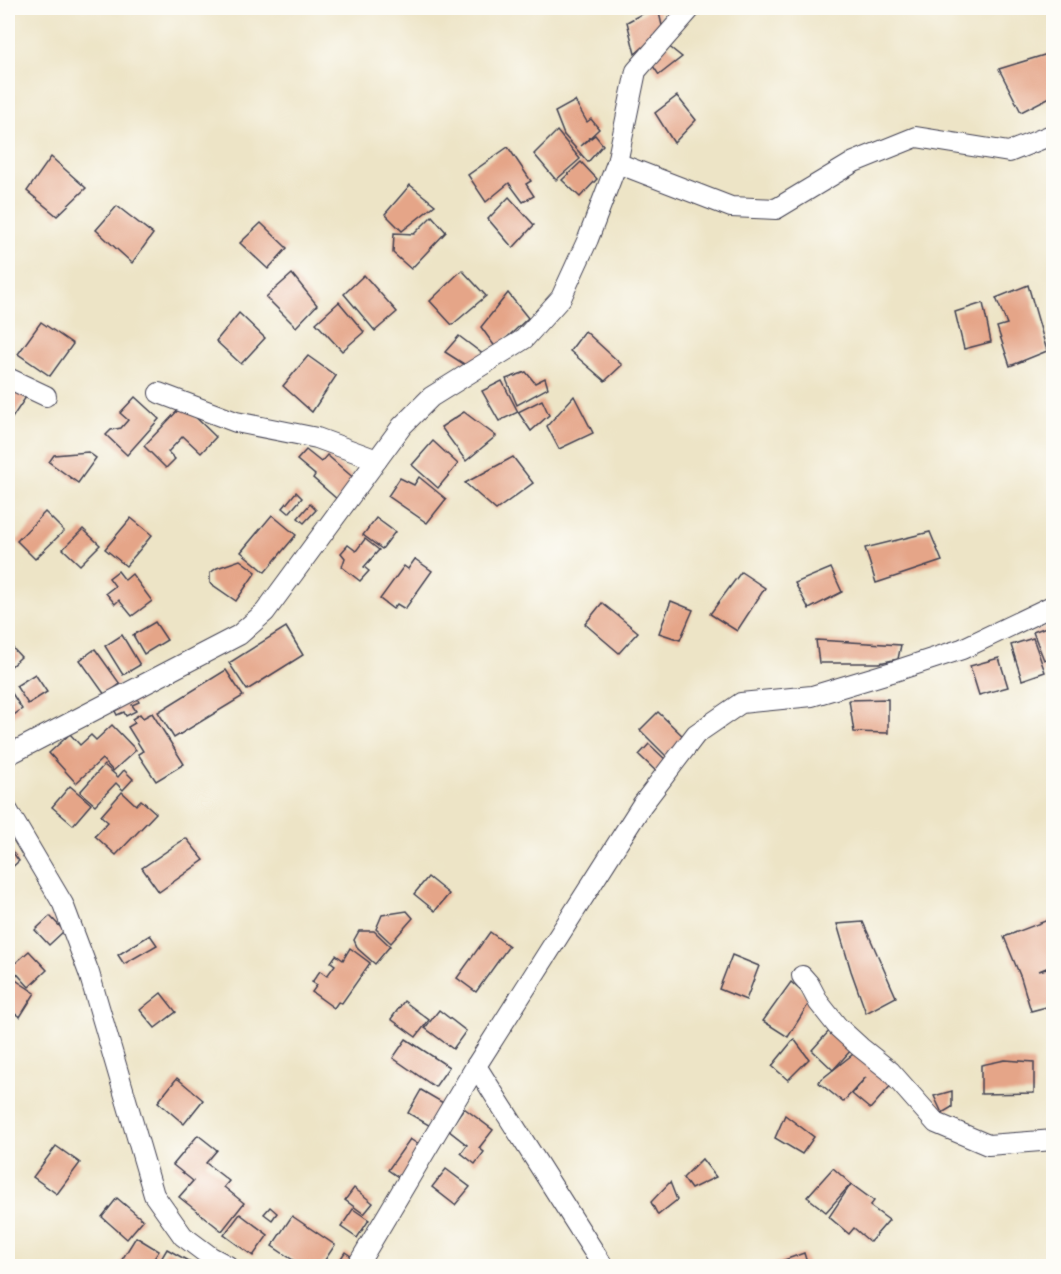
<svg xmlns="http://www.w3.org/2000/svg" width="1061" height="1274" font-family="Dekko,sans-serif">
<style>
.building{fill:#e5a588}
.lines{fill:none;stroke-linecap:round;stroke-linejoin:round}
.minor-casing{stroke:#403f50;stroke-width:22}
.minor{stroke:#fff;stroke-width:20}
</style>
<rect width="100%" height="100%" fill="#fdfcf7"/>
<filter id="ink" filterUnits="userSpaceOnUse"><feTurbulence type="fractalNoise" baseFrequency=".0167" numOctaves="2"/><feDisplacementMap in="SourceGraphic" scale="12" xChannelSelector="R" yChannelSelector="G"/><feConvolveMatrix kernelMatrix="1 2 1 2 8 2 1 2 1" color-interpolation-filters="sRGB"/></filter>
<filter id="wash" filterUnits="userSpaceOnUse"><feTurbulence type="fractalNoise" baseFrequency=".008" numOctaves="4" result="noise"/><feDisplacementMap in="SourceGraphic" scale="24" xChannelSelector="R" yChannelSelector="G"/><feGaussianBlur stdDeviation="1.35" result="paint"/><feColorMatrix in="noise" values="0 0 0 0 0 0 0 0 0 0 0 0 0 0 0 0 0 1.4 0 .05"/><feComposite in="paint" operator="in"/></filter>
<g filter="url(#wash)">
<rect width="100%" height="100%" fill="#ede4c6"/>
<g id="blocks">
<!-- building -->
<g class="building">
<path d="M653,8H658L663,30L635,54L627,22Z"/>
<path d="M667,45L682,57L659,75L651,63Z"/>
<path d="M1054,52V95L1021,112L999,69Z"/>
<path d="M677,96L696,120L674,143L655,113Z"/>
<path d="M575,101L587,122L591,119L599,129L581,146L595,135L603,145L588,162L564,135L555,112Z"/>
<path d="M557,131L580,159L556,180L534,154Z"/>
<path d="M508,147L531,181L526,184L534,196L523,202L509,183L486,202L468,175Z"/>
<path d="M51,157L86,188L57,216L27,191Z"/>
<path d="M581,162L597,179L580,197L562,180Z"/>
<path d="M410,185L435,205L402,231L385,214Z"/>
<path d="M509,197L534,225L513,248L488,219Z"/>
<path d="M117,206L153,234L132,263L96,230Z"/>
<path d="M432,216L446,232L411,269L393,253L394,233L414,234Z"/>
<path d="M261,223L287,248L268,269L240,243Z"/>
<path d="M462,270L486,296L452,325L430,301Z"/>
<path d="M292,274L317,305L296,327L266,297Z"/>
<path d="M364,275L397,312L375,331L344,294Z"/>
<path d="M1028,285L1047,351L1010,366L997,327L1007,324L996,298Z"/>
<path d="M508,293L528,318L496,348L481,327Z"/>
<path d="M339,302L364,332L342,351L316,323Z"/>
<path d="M983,303L991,342L964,349L955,312Z"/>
<path d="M239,313L265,338L241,364L216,341Z"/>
<path d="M41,322L73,344L50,376L18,354Z"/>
<path d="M585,331L622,365L605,381L570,351Z"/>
<path d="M459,336L484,355L467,366L445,352Z"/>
<path d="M308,356L336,376L312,412L283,386Z"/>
<path d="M526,372L535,383L545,378L548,388L517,405L506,379Z"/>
<path d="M502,381L518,412L499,421L482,391Z"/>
<path d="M8,385L26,397L8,424Z"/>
<path d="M574,396L593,433L559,449L547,426Z"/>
<path d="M135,397L159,419L127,455L106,435L111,430L121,428L128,420L120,413Z"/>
<path d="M542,400L549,415L531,431L518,412Z"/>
<path d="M183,405L216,437L201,453L183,436L168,452L175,459L166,468L144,446Z"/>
<path d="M464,412L496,436L466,461L441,427Z"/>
<path d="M433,441L458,464L438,488L412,465Z"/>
<path d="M306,450L321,462L327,455L356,480L338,500L313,478L315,475L297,460Z"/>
<path d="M88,452L96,458L78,483L49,462L54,455Z"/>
<path d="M513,457L533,483L496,510L465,483Z"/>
<path d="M419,477L446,499L427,523L388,496L400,478L414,485Z"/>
<path d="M296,492L302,498L289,513L283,508Z"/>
<path d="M310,504L316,510L304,523L298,518Z"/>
<path d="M45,512L64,531L35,559L17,541Z"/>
<path d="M272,515L296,535L265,572L241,552Z"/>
<path d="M131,518L152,535L126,566L105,549Z"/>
<path d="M376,518L395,532L382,549L363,535Z"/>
<path d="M83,529L100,545L80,565L63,549Z"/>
<path d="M930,532L942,561L876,583L865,548Z"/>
<path d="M365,539L379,550L364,567L369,571L360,581L342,567L345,558L341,553L348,545L356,551Z"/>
<path d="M415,559L432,571L405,609L397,604L393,609L380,599L404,566L408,569Z"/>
<path d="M240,560L256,572L236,601L210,583V573L217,568Z"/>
<path d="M831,568L842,592L809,609L795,583Z"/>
<path d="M118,571L125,580L132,574L152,601L132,616L119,600L115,604L106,593L115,586L109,578Z"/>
<path d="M741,572L765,588L737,631L710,614Z"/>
<path d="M671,601L693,610L680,640L659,633Z"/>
<path d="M602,603L638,632L619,653L585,624Z"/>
<path d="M155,622L167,640L144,654L133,635Z"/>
<path d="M1054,624V656L1044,660L1033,632Z"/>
<path d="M286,627L303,655L247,690L229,663Z"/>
<path d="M122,635L140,665L123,675L105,646Z"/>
<path d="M1033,638L1045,672L1022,680L1011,645Z"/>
<path d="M816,640L901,645L898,659L879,663H819Z"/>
<path d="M8,643L21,657L8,669Z"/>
<path d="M95,649L120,684L105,695L80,660Z"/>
<path d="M999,658L1008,687L979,695L970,666Z"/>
<path d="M226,670L243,696L174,738L158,712Z"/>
<path d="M35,674L47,692L28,704L16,686Z"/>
<path d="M8,687L22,709L8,719Z"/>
<path d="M135,694L139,702L132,705L136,711L126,716L124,712L117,715L112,705Z"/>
<path d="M888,699V733L854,732L849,700Z"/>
<path d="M658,712L687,740L669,759L640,730Z"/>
<path d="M152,713L184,764L156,781L138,754L143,751L128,727L135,723L132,719L140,714L143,718Z"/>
<path d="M112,725L136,750L113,771L102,759L76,783L49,753L70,734L80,745L91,735L96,740Z"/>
<path d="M649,744L668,762L658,773L639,755Z"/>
<path d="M104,765L118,777L124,770L133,779L123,790L116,783L95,805L80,792Z"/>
<path d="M70,786L91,804L73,825L52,807Z"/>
<path d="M122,792L136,805L141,800L156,813L116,855L95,836L108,822L101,816Z"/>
<path d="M186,838L204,860L159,892L142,868Z"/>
<path d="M8,846L19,861L8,871Z"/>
<path d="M428,877L449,894L435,911L414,894Z"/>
<path d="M407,911L413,918L391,943L376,929L382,915Z"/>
<path d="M50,916L64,931L49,945L35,930Z"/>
<path d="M1053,918L1054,965L1039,971L1050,968L1054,982V1005L1031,1011L1021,978L1004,937Z"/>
<path d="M863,922L896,997L866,1013L851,971L837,924Z"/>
<path d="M359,931H374L390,946L375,964L358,949L354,940Z"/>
<path d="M490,932L509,946L476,992L457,978Z"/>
<path d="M150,935L157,945L124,964L118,955Z"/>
<path d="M350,948L370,963L342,1003L338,1002L334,1008L312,992L317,985L312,982L320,971L327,976L335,965L331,962L336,955L343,960Z"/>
<path d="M29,951L47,970L29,987L11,967Z"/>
<path d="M732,955L759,966L746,1000L719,989Z"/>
<path d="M8,975L35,993L20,1017L8,1009Z"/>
<path d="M791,982L811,1000L788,1037L763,1021Z"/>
<path d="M161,993L176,1012L155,1028L140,1010Z"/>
<path d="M404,1001L429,1020L416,1037L391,1019Z"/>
<path d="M439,1010L466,1031L453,1049L425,1028Z"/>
<path d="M831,1029L852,1049L833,1070L812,1050Z"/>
<path d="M406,1039L449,1067L435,1087L393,1058Z"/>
<path d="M794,1039L809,1059L788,1080L772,1066Z"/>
<path d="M857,1051L893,1083L870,1109L852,1094L866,1077L843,1102L818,1082Z"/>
<path d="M1005,1060L1034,1062V1093L981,1094V1065Z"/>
<path d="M177,1078L203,1100L184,1124L158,1102Z"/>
<path d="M421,1090L445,1104L432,1127L408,1113Z"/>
<path d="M952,1091V1107L942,1113L934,1096Z"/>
<path d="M464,1108L493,1130L479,1148L484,1152L475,1164L461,1153L467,1145L448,1130Z"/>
<path d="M785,1115L814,1137L802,1154L775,1138Z"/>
<path d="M198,1135L217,1150L206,1163L229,1181L224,1187L244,1203L222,1231L179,1197L193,1181L173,1165Z"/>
<path d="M410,1139L425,1149L404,1181L388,1170Z"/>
<path d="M56,1146L80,1163L57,1194L33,1177Z"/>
<path d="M702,1159L716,1177L691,1189L683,1178Z"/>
<path d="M833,1168L851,1184L826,1212L807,1197Z"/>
<path d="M446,1169L470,1187L455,1205L432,1187Z"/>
<path d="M670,1182L677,1200L658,1215L651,1202Z"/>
<path d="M851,1184L874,1201L870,1206L889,1220L870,1242L854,1228L849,1234L829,1217Z"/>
<path d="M354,1188L373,1203L364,1214L345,1200Z"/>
<path d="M117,1198L143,1220L127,1239L102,1217Z"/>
<path d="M270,1207L277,1213L272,1220L264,1214Z"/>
<path d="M353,1209L369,1220L357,1238L341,1227Z"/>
<path d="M240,1214L268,1235L253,1256L224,1235Z"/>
<path d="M292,1216L335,1245L321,1266H302L272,1246Z"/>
<path d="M136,1237L159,1251L149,1266H118Z"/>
<path d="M167,1249L190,1262L187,1266H157Z"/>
<path d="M345,1252L355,1259L350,1266H336Z"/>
<path d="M804,1253L808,1266H775L773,1264Z"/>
</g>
</g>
</g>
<g filter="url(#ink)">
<use href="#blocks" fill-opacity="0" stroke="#403f50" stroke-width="1.5"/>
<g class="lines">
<defs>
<g id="minor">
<path d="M617,163L731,207L776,209L854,162L916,137L1009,152L1054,134"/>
<path d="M8,378L46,396"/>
<path d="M159,393L236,422L317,438L377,460"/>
<path d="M8,755L239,635L265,612L402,426L431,397L524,339L561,298L588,239L617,163L636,71L691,8"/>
<path d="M8,811L63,904L89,973L154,1195L183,1236L211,1257L228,1266"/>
<path d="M802,976L809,984L819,1003L838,1027L860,1047L890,1071L936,1123L988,1145L1054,1140"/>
<path d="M476,1066L603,1266"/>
<path d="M357,1266L476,1066L642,805L696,734L741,703L812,696L892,672L962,649L1054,605"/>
</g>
</defs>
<!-- minor casing -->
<use href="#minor" class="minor-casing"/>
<!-- minor -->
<use href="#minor" class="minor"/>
</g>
</g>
<!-- margin -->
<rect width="1061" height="1274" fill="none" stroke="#fdfcf7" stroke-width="30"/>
</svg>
